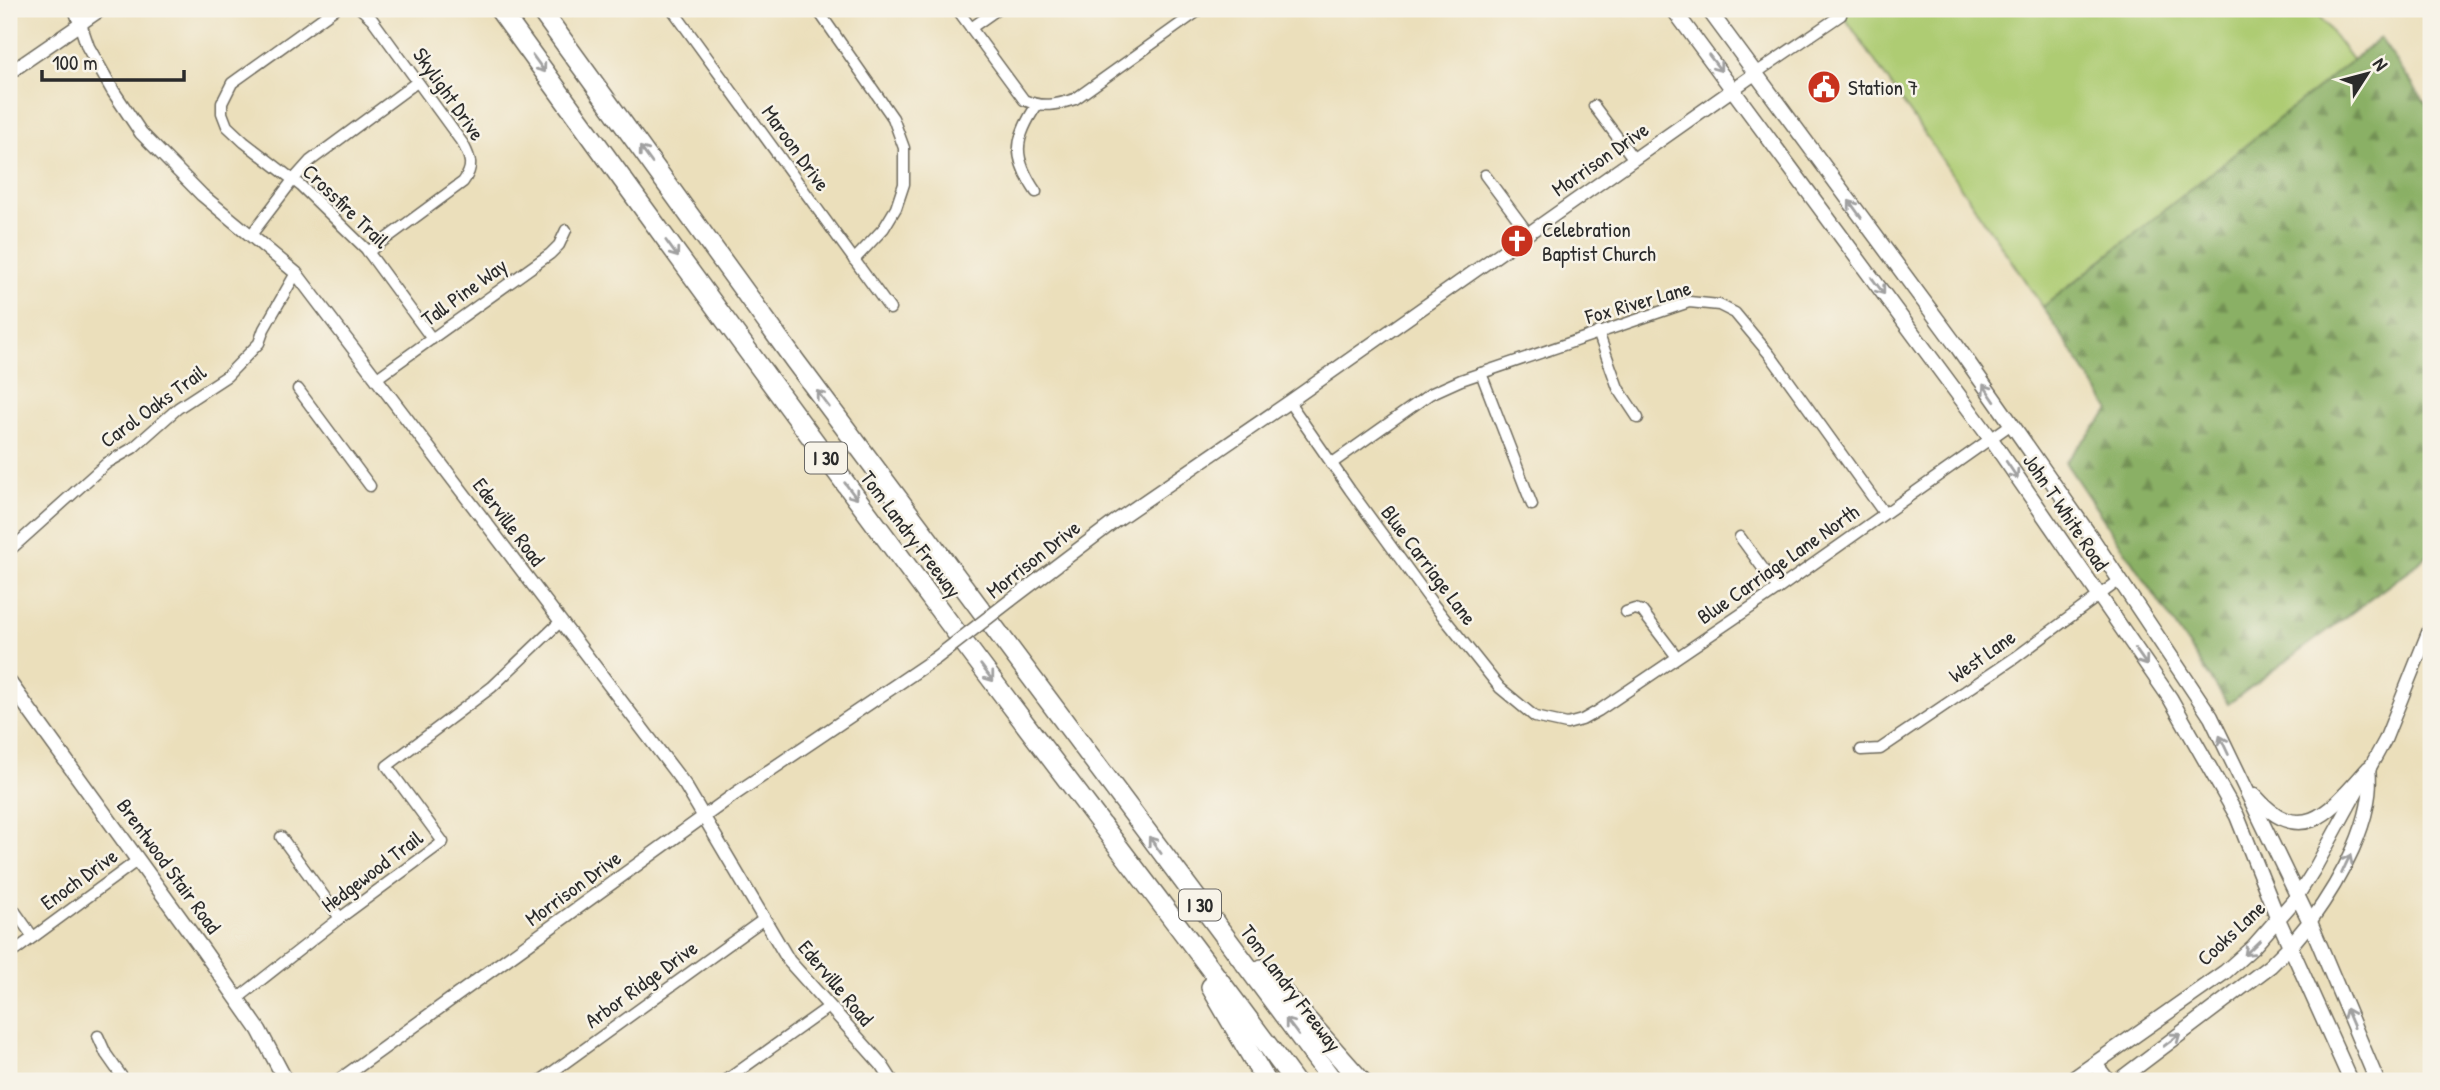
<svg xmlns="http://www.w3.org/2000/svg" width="2440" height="1090" font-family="'Patrick Hand',sans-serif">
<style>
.green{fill:#aecc73;stroke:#6c7c4f;stroke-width:2}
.forest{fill:url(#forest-firs);stroke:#5a6e48;stroke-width:2}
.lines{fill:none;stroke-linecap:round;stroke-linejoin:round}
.minor-casing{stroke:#6e6a5d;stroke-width:13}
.tertiary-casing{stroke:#6e6a5d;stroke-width:15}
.secondary-casing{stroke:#6e6a5d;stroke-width:17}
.motorway-casing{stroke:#6e6a5d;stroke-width:22}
.minor{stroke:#fff;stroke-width:10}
.tertiary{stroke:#fff;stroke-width:12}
.secondary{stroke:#fff;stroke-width:14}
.motorway{stroke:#fff;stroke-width:19}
.tertiary-bridge-casing{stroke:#6e6a5d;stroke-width:15;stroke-linecap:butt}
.tertiary-bridge{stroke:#fff;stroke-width:12}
.oneway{stroke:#a0a0a0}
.labels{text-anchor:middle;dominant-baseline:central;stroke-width:5;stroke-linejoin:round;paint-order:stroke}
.shield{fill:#f7f3e8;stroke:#686764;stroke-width:2}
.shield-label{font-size:19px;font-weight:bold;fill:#2b2b2b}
.poi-label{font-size:21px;fill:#2b2b2b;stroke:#f7f3e8;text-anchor:start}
.street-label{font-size:21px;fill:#2b2b2b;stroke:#f7f3e8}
</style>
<defs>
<pattern id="forest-firs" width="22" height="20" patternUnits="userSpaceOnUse" patternTransform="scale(1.75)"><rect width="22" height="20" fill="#8ab065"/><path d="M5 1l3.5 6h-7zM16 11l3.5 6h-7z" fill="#718f53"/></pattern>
</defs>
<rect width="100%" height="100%" fill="#f7f3e8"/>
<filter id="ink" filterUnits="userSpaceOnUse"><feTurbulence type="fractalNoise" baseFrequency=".0143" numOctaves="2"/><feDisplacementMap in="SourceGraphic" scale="14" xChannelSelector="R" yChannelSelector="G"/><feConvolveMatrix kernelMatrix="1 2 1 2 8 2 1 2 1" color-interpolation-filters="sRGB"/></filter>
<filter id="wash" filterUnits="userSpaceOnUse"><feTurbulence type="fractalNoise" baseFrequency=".00686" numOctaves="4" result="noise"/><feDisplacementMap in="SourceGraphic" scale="28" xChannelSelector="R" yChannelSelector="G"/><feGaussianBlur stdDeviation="1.57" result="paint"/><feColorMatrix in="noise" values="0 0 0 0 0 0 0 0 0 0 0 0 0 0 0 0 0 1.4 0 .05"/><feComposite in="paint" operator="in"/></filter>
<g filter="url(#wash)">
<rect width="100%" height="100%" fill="#ebdfbb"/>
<!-- green -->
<path class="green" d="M1839,9H2314L2353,61L2043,307Z"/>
<!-- forest -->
<path class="forest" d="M2380,38L2431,111V550L2419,563L2228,704L2065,462L2110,410L2043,307Z"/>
</g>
<g filter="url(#ink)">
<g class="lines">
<defs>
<g id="minor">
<path d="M335,9L232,83L222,103V113L227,126L244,142L301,186L366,249L432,339"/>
<path d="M361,9L372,19L463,144C471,159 474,167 463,182L368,252"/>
<path d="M672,9L890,309"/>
<path d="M817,9L893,118L904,148V184L896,208L884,228L854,260"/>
<path d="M957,9L1024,100C1043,108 1056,105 1075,99L1201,9"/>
<path d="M971,28L998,9"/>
<path d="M1756,73L1841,15"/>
<path d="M1594,106L1633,158"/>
<path d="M1485,175L1528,233"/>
<path d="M1036,192C1013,158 1013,140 1037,105"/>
<path d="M251,235L293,180L310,161L417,82"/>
<path d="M1598,332L1618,388L1638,418"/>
<path d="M1481,373L1532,505"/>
<path d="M377,378L550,254L559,245L566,230"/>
<path d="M298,389L370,486"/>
<path d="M1289,402L1350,490L1433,604L1500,688L1535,717L1567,724L1582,720L1598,711L1778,589L2010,425"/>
<path d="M1331,464L1430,394L1461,380L1689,302L1719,305L1735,313L1770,355L1884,513"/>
<path d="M1740,537L1778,589"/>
<path d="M9,551L107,463L133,448L178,408L227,376L259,343L264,329L296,273"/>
<path d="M1626,612L1635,609L1642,611L1677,657"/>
<path d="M1861,750L1880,749L2016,657L2120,580"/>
<path d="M281,837L340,918"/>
<path d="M9,903L33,937"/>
<path d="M9,955L138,860"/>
<path d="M237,999L340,918L443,842L387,766L492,687L560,622"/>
<path d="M98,1036L106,1054L125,1081"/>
<path d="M540,1081L764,919"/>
<path d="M725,1081L830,1006"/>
</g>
<g id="tertiary">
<path d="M75,9L88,47L113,91L141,133L202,195L296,273L685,785L789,961L881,1064L892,1081"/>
<path d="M9,73L102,9"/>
<path d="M1011,600L1114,522L1289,402L1756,73"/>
<path d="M2297,897L2314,870L2385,740L2431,625"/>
<path d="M2310,922C2339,882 2376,819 2369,768"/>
<path d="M338,1081L735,794L936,658"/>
</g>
<g id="secondary">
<path d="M1673,9L1991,439L2170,698L2237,816L2278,919L2351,1081"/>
<path d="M1708,9L1956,345L2093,540L2211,717L2310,922L2377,1081"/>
<path d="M9,682L203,950L259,1030L286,1081"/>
<path d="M2255,796C2303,851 2333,808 2369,768"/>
<path d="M2095,1064L2108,1081"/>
<path d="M2070,1081L2225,972L2253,947L2297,897"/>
<path d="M2118,1081L2270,966L2291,945L2310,922"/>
</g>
<g id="motorway">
<path d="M499,9C647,214 796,418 947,620C1062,774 1180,926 1294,1081"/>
<path d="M540,9L795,361L1333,1081"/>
<path d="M1262,969L1361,1081"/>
<path d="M1211,987L1266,1081"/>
</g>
</defs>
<!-- minor casing -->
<use href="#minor" class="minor-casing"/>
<!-- tertiary casing -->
<use href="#tertiary" class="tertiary-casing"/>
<!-- secondary casing -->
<use href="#secondary" class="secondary-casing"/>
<!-- motorway casing -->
<use href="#motorway" class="motorway-casing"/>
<!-- minor -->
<use href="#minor" class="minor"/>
<!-- tertiary -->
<use href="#tertiary" class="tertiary"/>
<!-- secondary -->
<use href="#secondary" class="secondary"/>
<!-- motorway -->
<use href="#motorway" class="motorway"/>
<defs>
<path id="tertiary-bridge" d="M936,658L1011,600"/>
</defs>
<!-- tertiary-bridge casing -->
<use href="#tertiary-bridge" class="tertiary-bridge-casing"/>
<!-- tertiary-bridge -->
<use href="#tertiary-bridge" class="tertiary-bridge"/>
</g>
<!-- one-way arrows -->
<defs><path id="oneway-shaft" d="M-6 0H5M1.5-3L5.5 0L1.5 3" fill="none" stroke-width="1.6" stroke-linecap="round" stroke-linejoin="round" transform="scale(1.75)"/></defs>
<g class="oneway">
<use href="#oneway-shaft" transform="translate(1715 63) rotate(53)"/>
<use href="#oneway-shaft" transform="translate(539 64) rotate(54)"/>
<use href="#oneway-shaft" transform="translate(646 155) rotate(-126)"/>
<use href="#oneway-shaft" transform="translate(1855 209) rotate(-126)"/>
<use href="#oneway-shaft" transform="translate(672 249) rotate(54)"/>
<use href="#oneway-shaft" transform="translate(1878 286) rotate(53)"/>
<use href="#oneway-shaft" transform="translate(1989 393) rotate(-124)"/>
<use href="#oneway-shaft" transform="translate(823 399) rotate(-127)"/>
<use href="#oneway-shaft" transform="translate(2012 470) rotate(56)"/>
<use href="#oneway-shaft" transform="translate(851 491) rotate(53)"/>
<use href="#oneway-shaft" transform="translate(2141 657) rotate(55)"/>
<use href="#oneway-shaft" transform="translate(987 673) rotate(53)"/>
<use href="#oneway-shaft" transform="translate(2224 745) rotate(-115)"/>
<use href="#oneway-shaft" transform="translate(1155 845) rotate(-126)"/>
<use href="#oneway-shaft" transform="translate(2346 864) rotate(-65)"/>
<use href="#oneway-shaft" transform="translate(2252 948) rotate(136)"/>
<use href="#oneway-shaft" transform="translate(2350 1018) rotate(-113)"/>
<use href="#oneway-shaft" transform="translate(1292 1027) rotate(-127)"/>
<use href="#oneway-shaft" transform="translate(2172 1040) rotate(-37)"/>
</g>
</g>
<!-- icons -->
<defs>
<symbol id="civic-disc" viewBox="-11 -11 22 22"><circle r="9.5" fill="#c8321e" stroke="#f7f3e8"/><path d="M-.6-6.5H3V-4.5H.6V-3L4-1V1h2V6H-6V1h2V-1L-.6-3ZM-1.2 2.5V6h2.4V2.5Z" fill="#fff"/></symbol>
<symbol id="church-disc" viewBox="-11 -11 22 22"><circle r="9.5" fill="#c8321e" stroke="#f7f3e8"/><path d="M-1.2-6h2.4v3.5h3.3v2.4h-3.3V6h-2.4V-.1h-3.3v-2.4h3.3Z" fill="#fff"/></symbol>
</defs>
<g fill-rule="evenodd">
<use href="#civic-disc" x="1805" y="68" width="38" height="38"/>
<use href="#church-disc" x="1498" y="222" width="38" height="38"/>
</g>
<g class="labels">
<!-- shield labels -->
<g class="shield">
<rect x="805" y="442.5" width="42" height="31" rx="5"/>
<rect x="1179" y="889.5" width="42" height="31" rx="5"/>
</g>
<g class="shield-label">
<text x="826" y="458">I 30</text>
<text x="1200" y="905">I 30</text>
</g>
<!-- poi labels -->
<g class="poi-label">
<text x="1848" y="87">Station 7</text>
<text x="1542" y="229">Celebration<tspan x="1542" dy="24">Baptist Church</tspan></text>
</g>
<!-- street labels -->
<g class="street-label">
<text transform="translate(449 94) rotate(55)">Skylight Drive</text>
<text transform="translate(796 148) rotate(54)">Maroon Drive</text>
<text transform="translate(1600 159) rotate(-35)">Morrison Drive</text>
<text transform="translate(346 206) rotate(44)">Crossfire Trail</text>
<text transform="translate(464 292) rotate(-36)">Tall Pine Way</text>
<text transform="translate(1638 302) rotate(-16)">Fox River Lane</text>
<text transform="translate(153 406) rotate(-36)">Carol Oaks Trail</text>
<text transform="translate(2066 512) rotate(56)">John T White Road</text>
<text transform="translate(509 522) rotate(53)">Ederville Road</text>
<text transform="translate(911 534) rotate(53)">Tom Landry Freeway</text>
<text transform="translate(1033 559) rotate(-38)">Morrison Drive</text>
<text transform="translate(1778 564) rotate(-35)">Blue Carriage Lane North</text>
<text transform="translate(1429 565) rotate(53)">Blue Carriage Lane</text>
<text transform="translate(1982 656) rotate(-35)">West Lane</text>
<text transform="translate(169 866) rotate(54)">Brentwood Stair Road</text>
<text transform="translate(372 871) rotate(-37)">Hedgewood Trail</text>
<text transform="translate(79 879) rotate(-36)">Enoch Drive</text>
<text transform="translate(573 888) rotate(-36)">Morrison Drive</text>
<text transform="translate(2231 933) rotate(-43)">Cooks Lane</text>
<text transform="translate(836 983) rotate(50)">Ederville Road</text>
<text transform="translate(641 984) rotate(-36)">Arbor Ridge Drive</text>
<text transform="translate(1291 988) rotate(53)">Tom Landry Freeway</text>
</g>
</g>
<!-- margin -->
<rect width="2440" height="1090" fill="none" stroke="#f7f3e8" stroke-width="35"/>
<!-- north arrow -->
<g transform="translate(2367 74) rotate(54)" stroke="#f7f3e8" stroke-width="5" paint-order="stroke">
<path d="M0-5L12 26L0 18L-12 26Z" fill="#2b2b2b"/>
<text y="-10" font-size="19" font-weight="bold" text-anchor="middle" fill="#2b2b2b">N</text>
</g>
<!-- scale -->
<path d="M42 70v10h142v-10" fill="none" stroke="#2b2b2b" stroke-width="3.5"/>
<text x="52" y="70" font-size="21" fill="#2b2b2b" stroke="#f7f3e8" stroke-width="5" paint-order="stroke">100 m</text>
</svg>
